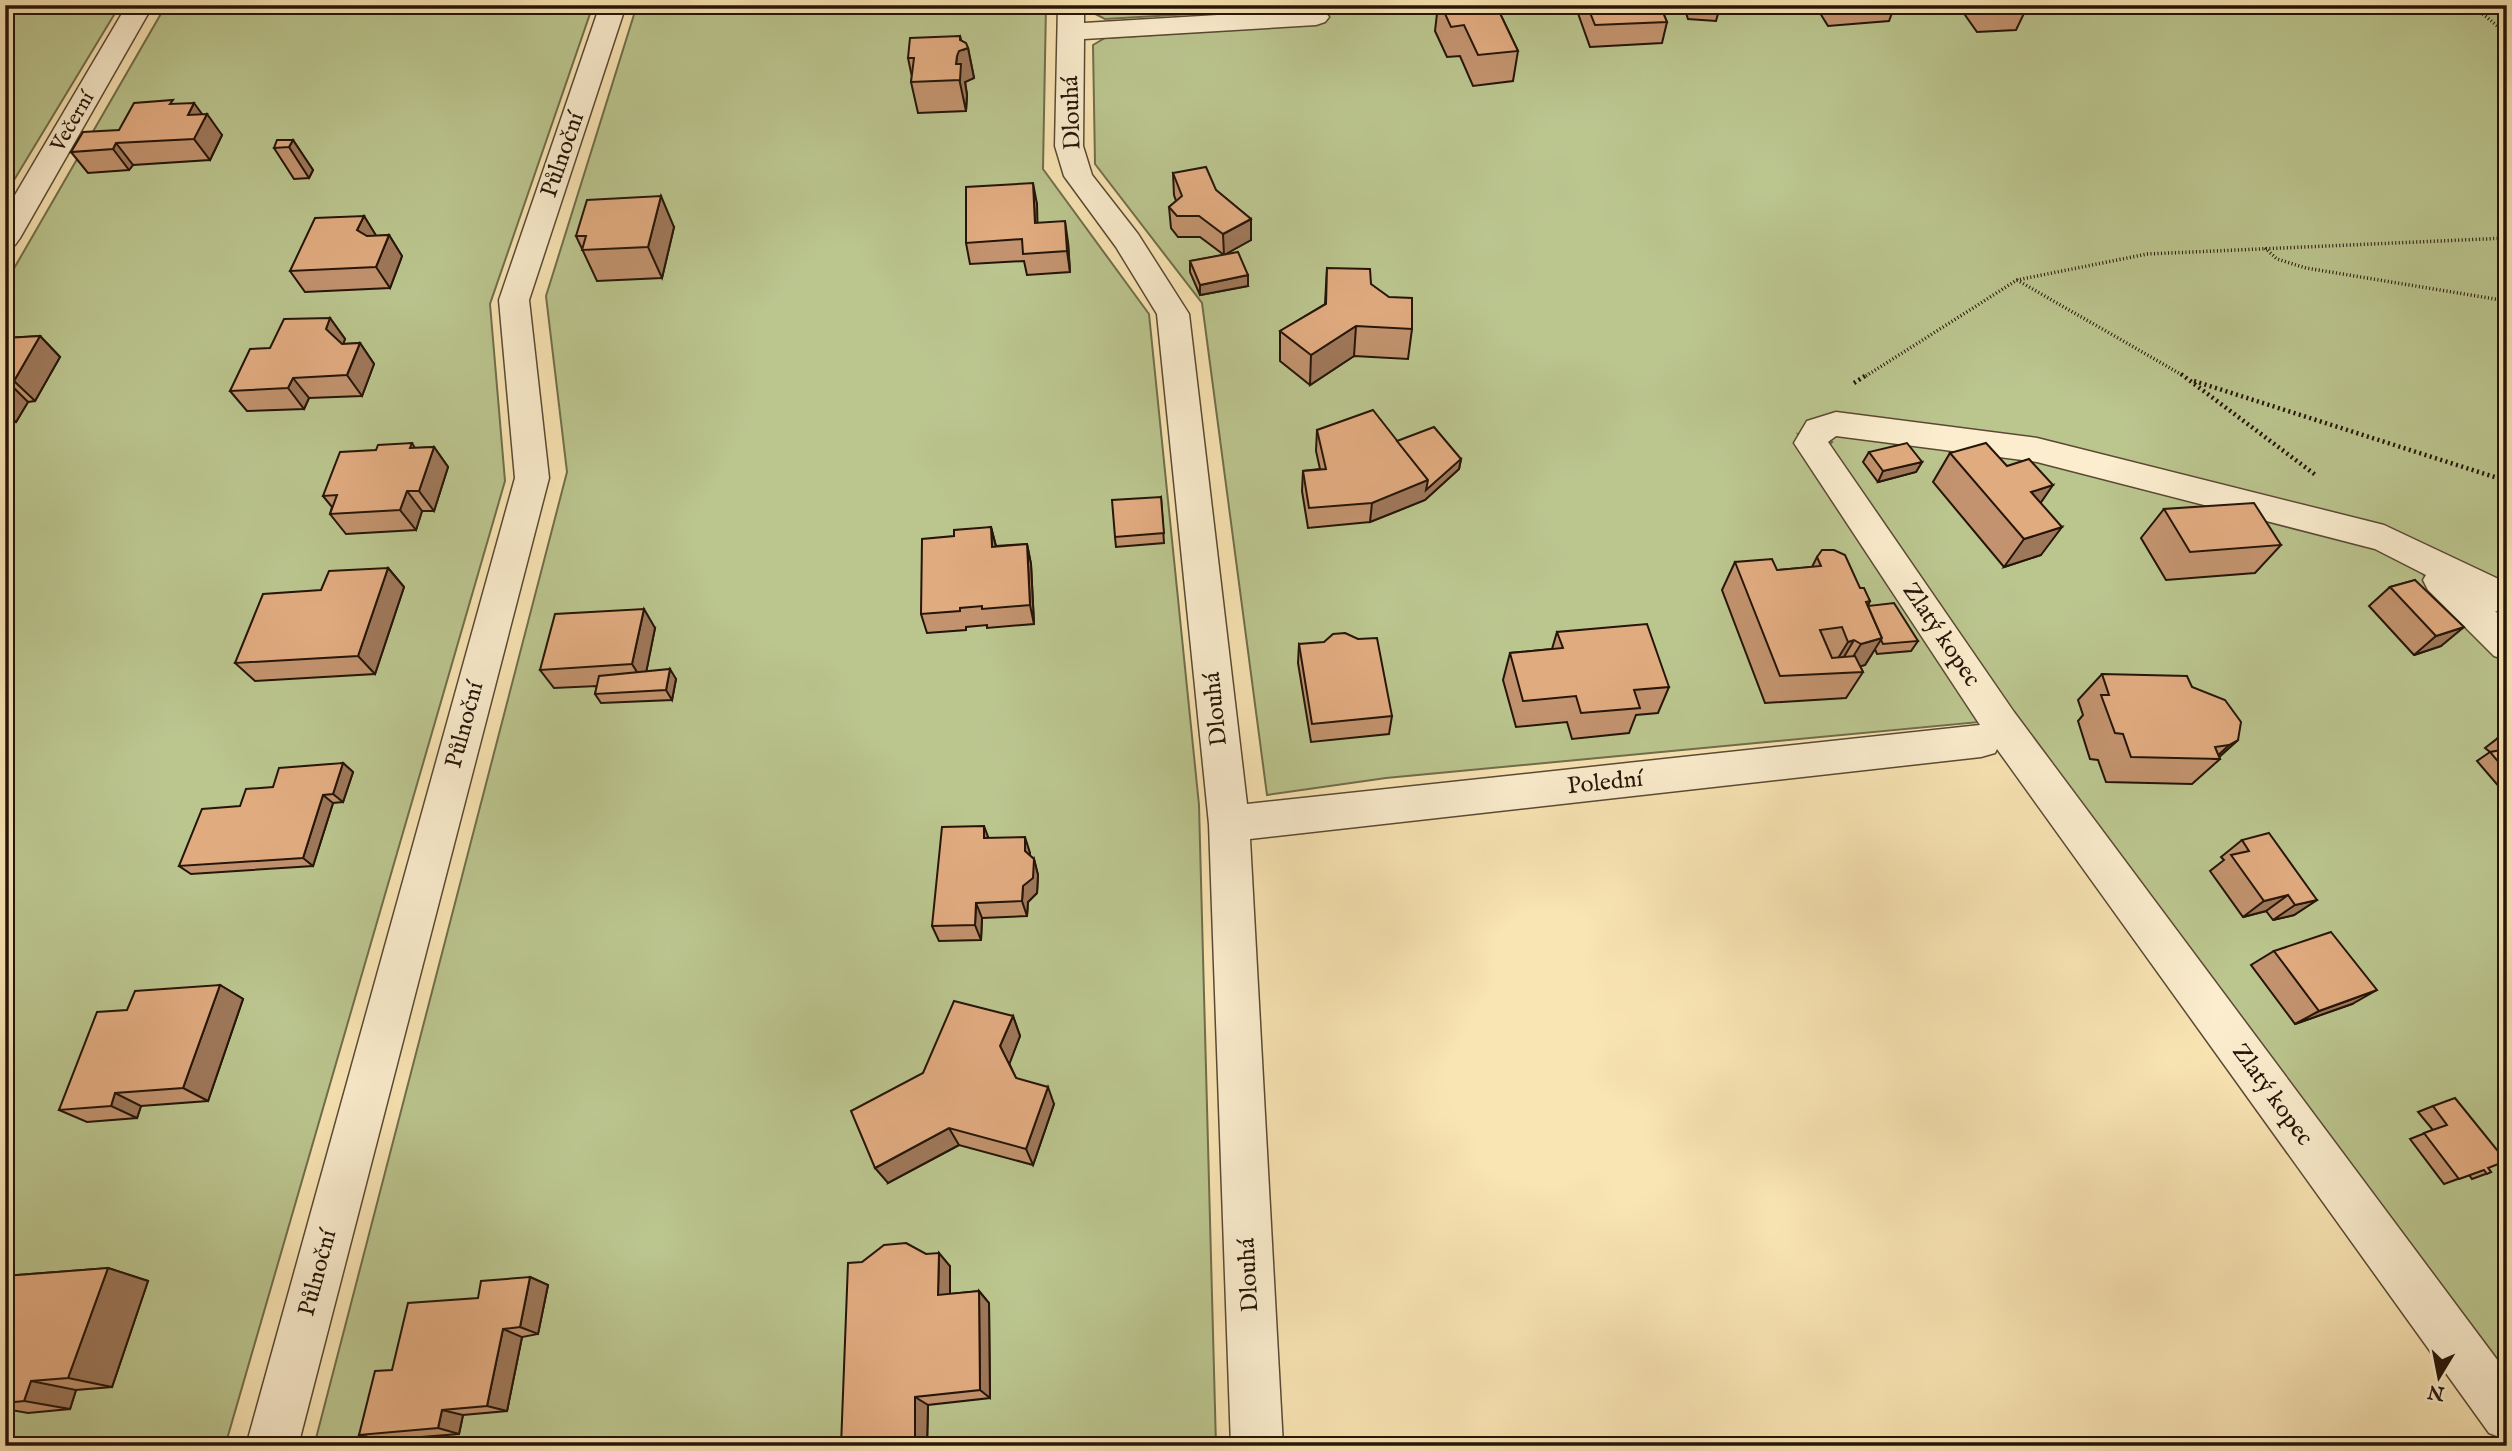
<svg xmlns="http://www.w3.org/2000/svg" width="2512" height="1451" font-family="'IM FELL English',serif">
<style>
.green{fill:#bbc58e;stroke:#706d4b;stroke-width:2}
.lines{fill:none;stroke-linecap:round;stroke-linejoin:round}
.minor-casing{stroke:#5a4933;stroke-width:3}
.path-far1{stroke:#251508;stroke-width:3.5;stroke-dasharray:1 2.5;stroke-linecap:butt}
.path{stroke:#251508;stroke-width:4.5;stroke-dasharray:2 3.5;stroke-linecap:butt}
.minor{fill:#fbedce;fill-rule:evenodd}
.wall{fill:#c2936e;stroke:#251508;stroke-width:2}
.shaded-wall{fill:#9e785a;stroke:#251508;stroke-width:2}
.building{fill:#e1ab80;stroke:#251508;stroke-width:2}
.labels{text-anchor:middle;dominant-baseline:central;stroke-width:5;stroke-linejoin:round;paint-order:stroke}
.far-street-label{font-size:21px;fill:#251508;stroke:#fbedce}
.street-label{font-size:24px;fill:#251508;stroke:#fbedce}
</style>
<rect width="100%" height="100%" fill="#f9e4b3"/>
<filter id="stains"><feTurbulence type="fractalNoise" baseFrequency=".00286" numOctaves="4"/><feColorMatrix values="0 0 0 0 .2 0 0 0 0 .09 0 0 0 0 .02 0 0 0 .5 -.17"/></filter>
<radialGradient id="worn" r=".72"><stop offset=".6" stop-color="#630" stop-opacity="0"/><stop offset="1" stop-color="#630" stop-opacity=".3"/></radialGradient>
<!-- green -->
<g class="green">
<path d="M5,5H120L5,195Z"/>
<path d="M166,5H593L490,304L505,481L225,1446H5V284Z"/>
<path d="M637,5H1046L1043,169L1149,314L1199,805L1216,1446H314L567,472L546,296Z"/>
<path d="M1093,5H2507V589L2409,560L2507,659V1386L1991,686L1825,450L1832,442L1798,434L1980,722L1386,778L1267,795L1202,303L1095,164L1093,45L1105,38L1248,29L1243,11L1105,19L1093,13Z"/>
</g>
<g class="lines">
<defs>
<g id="minor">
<path d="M127,5H153L20,238L15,245L5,248V212Z"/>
<path d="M600,5H626L529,300L549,478L298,1446H246L515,478L499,300Z"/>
<path d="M1058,5H1084V23L1316,9L1325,12L1329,17L1325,22L1316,25L1084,39L1083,146L1092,175L1138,234L1189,314L1247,804L1980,725L1794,443L1807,421L1836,412L2037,438L2384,525L2507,583V614L2495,611L2507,622V660L2494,656L2428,590L2423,580L2426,575L2375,549L2037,462L1836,436L1828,442L2014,712L2507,1373V1440L2489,1433L1997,749L1995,753L1981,757L1250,839L1283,1446H1231L1209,824L1157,314L1116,247L1064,176L1055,146Z"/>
</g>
</defs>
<!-- minor casing -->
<use href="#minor" class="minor-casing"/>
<!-- path-far1 -->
<g class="path-far1">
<path d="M2472,5L2507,34"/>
<path d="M2265,248L2277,259L2306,268L2507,301"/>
<path d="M2017,280L2184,376"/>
<path d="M1866,376L2017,280L2147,254L2507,238"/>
</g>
<!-- path -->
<g class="path">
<path d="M2181,374L2317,476"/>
<path d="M2194,381L2507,481"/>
<path d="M1854,383L1868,374"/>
</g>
<!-- minor -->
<use href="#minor" class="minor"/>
</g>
<!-- wall -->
<g class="wall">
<path d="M187,5H240L235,12L193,14Z"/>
<path d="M1438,5H1496L1518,51L1513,81L1473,86L1460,56L1447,57L1435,31Z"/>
<path d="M1575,5H1660L1667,22L1662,43L1590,47Z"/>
<path d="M1686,5H1717L1719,10L1716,21L1688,19L1685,10Z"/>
<path d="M1815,5H1895L1889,21L1828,26Z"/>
<path d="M1958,5H2028L2016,30L1977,32Z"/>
<path d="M960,36L961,41L968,48L974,78L965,82L967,95L966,111L918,113L911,82L912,77L908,58Z"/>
<path d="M175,104L202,114L222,135L210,160L133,165L129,170L88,173L71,152Z"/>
<path d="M293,140L313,170L309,178L294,179L274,148Z"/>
<path d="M1173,173L1216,190L1251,219V240L1225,254L1248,286L1200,295L1190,272V261L1224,255L1200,237H1178L1171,228L1169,207L1176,201L1174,195Z"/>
<path d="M1037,204V223L1068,242L1070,272L1027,275L1024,261L970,264L966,243Z"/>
<path d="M364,216L376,236L389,235L402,256L390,288L305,292L290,271Z"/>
<path d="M674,227L662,278L597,281L576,236Z"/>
<path d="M1327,268L1371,284L1412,329L1408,359L1354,356L1310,385L1280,361V331L1325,304Z"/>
<path d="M330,318L345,339L343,344L360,343L374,364L362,396L309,398L304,409L247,411L230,391L270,348Z"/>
<path d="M40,336L60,357L35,401L28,402L16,422L5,423V338Z"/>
<path d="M1317,430L1397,441L1461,459L1459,469L1425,500L1370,522L1308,528L1302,491L1303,471L1320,469L1316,451Z"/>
<path d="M412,443L415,448L434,447L448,467L434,511H422L416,530L346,534L330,514L332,507L323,496L376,450Z"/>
<path d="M1869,452L1922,462L1916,472L1878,482L1863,462Z"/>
<path d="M1950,453L2007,466L2040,503L2041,555L2004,567L1933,482Z"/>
<path d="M1161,497L1164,543L1116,547L1115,537Z"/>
<path d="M2164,509L2281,545L2255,573L2166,580L2141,538Z"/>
<path d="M991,527L996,546L1027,544L1031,564L1034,624L987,628V625L966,627V630L927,633L921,614L954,536Z"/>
<path d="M1817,557L1860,588L1870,601L1868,606L1918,641L1911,651L1877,654L1875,649L1865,665L1860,666L1863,672L1846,698L1765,703L1722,590L1735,562L1777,570L1812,567Z"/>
<path d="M388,568L404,587L375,674L255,681L235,663Z"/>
<path d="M2415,580L2441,646L2414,655L2369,606L2390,587Z"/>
<path d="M655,628L646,672L676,679L672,700L601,703L595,694L597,686L554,688L540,670Z"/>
<path d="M1557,632L1669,687L1658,713L1636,715L1629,733L1572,739L1567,722L1516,727L1503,680L1510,653L1552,649Z"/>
<path d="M1299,644L1392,716L1389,734L1311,742L1298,663Z"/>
<path d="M2102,674L2192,687L2238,740L2219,757L2220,759L2192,784L2106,782L2098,760L2090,759L2078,721L2083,715L2078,700Z"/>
<path d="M2507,736V796L2477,761L2490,752L2485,748L2498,738Z"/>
<path d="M343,763L353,772L343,802L333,803L313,866L191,874L179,866L240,806L273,787Z"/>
<path d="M989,838L1030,853V856L1034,859L1038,875L1037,893L1028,902L1027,916L982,918L981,940L939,941L932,926Z"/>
<path d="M2242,840L2317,900L2294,915L2273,920L2266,911L2243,917L2210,871L2224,860L2221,857Z"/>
<path d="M2274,951L2352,1004L2295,1024L2251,965Z"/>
<path d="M220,985L243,999L208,1101L141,1106L137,1118L87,1122L59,1110L127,1010Z"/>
<path d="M1013,1016L1020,1036L1009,1063L1016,1078L1054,1104L1033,1165L959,1145L888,1183L923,1073Z"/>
<path d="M2433,1106L2488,1168L2491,1172L2472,1179L2469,1175L2444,1184L2410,1139L2433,1130L2418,1112Z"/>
<path d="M926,1254L950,1266V1294L979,1291L989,1303L990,1398L928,1405L927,1446H841Z"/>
<path d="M108,1268L148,1281L112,1387L76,1390L70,1409L28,1413L5,1409V1276Z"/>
<path d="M530,1277L548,1285L538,1334L522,1337L507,1411L463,1415L459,1434L383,1440L359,1435L392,1370L478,1298Z"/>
</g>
<!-- shaded-wall -->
<g class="shaded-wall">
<path d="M231,5H240L235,12Z"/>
<path d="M960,36L963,50L968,48L974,78L965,82L967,95L966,111L956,64Z"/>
<path d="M194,103L205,118L207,114L222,135L210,160L194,139L188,115Z"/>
<path d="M293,140L313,170L309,178L289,147Z"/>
<path d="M116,143L133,165L129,170L113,149Z"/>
<path d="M1033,183L1037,204L1038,244L1035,223Z"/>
<path d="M661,196L674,227L662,278L648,247Z"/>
<path d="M364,216L377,237L371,252L357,230Z"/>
<path d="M1251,219V240L1224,255L1223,234Z"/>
<path d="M1065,221L1068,242L1070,272L1067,251Z"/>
<path d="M389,235L402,256L390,288L376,267Z"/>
<path d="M1248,275V286L1200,295V285Z"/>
<path d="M330,318L345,339L341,350L326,329Z"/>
<path d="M1356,326L1354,356L1310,385L1311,355Z"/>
<path d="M40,336L60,357L35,401L14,381Z"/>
<path d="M360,343L374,364L362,396L347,375Z"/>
<path d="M293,378L309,398L304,409L288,388Z"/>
<path d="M7,381L28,402L16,422L5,412V384Z"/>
<path d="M434,447L448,467L434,511L419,491Z"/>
<path d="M1461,459L1459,469L1425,500L1370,522L1372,503Z"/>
<path d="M1922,462L1916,472L1878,482L1883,471Z"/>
<path d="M2053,485L2033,514L2031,492Z"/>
<path d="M407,491L422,511L416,530L400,510Z"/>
<path d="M991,527L996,547H992Z"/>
<path d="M2062,527L2041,555L2004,567L2024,539Z"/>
<path d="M1027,544L1031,564L1034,624L1030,605Z"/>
<path d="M388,568L404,587L375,674L358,656Z"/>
<path d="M644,609L655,628L644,683L632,664Z"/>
<path d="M2464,627L2441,646L2414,655L2436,636Z"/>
<path d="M1882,638L1865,665L1844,671L1861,644Z"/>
<path d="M1854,640L1838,667L1832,668L1848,642Z"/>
<path d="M670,669L676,679L672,700L666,690Z"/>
<path d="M2238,740L2217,759H2214L2229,745Z"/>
<path d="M343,763L353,772L343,802L333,794Z"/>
<path d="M323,795L333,803L313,866L303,858Z"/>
<path d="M984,826L990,842L984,838Z"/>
<path d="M1025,837L1030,853V867L1025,851Z"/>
<path d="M1034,859L1038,875L1037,893L1028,902L1027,916L1022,901L1023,886Z"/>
<path d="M2288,895L2266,911L2243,917L2264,901Z"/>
<path d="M2317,900L2294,915L2273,920L2295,905Z"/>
<path d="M976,903L982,918L981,940L975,925Z"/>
<path d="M220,985L243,999L208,1101L183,1088Z"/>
<path d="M2377,990L2352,1004L2295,1024L2319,1011Z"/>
<path d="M1013,1016L1020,1036L1009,1065L1000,1046Z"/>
<path d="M1048,1087L1054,1104L1033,1165L1026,1149Z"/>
<path d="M115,1093L141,1106L137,1118L111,1106Z"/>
<path d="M949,1128L959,1145L888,1183L875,1168Z"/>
<path d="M939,1253L950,1266V1307L938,1295Z"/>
<path d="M108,1268L148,1281L112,1387L68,1378Z"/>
<path d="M530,1277L548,1285L538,1334L520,1327Z"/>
<path d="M979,1291L989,1303L990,1398L980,1390Z"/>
<path d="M503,1329L522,1337L507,1411L487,1406Z"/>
<path d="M31,1381L76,1390L70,1409L24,1401Z"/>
<path d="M915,1397L928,1405L927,1446H923L915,1441Z"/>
<path d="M442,1410L463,1415L459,1434L438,1428Z"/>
</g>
<!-- building -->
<g class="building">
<path d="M1441,5H1496L1518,51L1478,55L1464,25L1451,27Z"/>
<path d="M1587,5H1660L1667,22L1595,25Z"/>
<path d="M1690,5H1717L1719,10L1691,8Z"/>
<path d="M960,36V40L966,43L968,48L959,51L957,56L956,64H961L960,80L911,82L914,58H908L910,38Z"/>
<path d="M173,100L170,104L194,103L188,115L207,114L194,139L116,143L113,149L71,152L83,132L119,130L134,103Z"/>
<path d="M277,140H293L289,147L274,148Z"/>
<path d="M1206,167L1216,190L1251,219L1223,234L1199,216H1177L1169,207L1182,196L1173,173Z"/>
<path d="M1033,183L1035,223L1065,221L1067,251L1023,254L1022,239L966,243V187Z"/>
<path d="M661,196L648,247L582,250L586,236H576L587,200Z"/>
<path d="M364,216L357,230L367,236L389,235L376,267L290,271L315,218Z"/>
<path d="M1238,252L1248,275L1200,285L1190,261Z"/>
<path d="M1327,268L1370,269L1371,284L1389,297L1412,298V329L1356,326L1311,355L1280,331L1326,304Z"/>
<path d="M330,318L326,329L342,344L360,343L347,375L293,378L288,388L230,391L250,349L270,348L284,319Z"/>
<path d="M40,336L14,381H7L5,384V338Z"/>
<path d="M1373,410L1428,480L1372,503L1309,508L1303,471L1326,469L1317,430Z"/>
<path d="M1434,427L1461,459L1426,490L1428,480L1397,441Z"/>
<path d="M412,443L410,448L434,447L419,491H407L400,510L330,514L337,495L323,496L340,452L376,450L378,445Z"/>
<path d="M1907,443L1922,462L1883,471L1869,452Z"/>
<path d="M1986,443L2007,466L2029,459L2053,485L2031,492L2062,527L2024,539L1950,453Z"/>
<path d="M1161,497L1164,533L1115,537L1112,500Z"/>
<path d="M2254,503L2281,545L2190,552L2164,509Z"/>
<path d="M991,527L992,547L1027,544L1030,605L982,609V606L960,608V611L921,614L922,539L954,536V530Z"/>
<path d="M1822,550H1834L1845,555L1860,588H1864L1870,601L1866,602L1882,638L1861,644L1854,640L1848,642L1842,627L1820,630L1832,658L1855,656L1863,672L1780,676L1735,562L1772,559L1777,570L1821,566L1817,557Z"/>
<path d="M388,568L358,656L235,663L263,594L321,590L329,571Z"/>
<path d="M2415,580L2464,627L2436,636L2390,587Z"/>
<path d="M1894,603L1918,641L1883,644L1881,640L1882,638L1868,606Z"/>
<path d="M644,609L632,664L540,670L555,614Z"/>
<path d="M1647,624L1669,687L1634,690L1640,708L1581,713L1576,696L1523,701L1510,653L1563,648L1557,632Z"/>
<path d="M1345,633L1358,639L1377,638L1392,716L1312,724L1299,644L1324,642L1333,634Z"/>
<path d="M670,669L666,690L595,694L599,676Z"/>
<path d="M2102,674L2187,676L2192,687L2225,700L2241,722L2238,740L2229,745L2215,747L2220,759L2131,757L2123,734L2115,733L2101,695H2109Z"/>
<path d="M2507,736V749L2498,738Z"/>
<path d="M2507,749V772L2490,752Z"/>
<path d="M343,763L333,794L323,795L303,858L179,866L202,809L240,806L246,789L273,787L279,768Z"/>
<path d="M984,826V838L1025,837V851L1034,859L1033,878L1023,886L1022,901L976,903L975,925L932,926L942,827Z"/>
<path d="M2269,833L2317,900L2295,905L2288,895L2264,901L2231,855L2249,851L2242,840Z"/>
<path d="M2331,932L2377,990L2319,1011L2274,951Z"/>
<path d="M220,985L183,1088L115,1093L111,1106L59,1110L97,1012L127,1010L135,991Z"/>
<path d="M954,1001L1013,1016L1000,1046L1016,1078L1048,1087L1026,1149L949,1128L875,1168L851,1111L923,1073Z"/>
<path d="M2455,1098L2506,1161L2488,1168L2491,1172L2487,1174L2484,1170L2459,1179L2424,1133L2447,1125L2433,1106Z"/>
<path d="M906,1243L926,1254L939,1253L938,1295L979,1291L980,1390L915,1397V1441L877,1446H841L848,1263L862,1262L884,1245Z"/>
<path d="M108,1268L68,1378L31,1381L24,1401L5,1403V1276Z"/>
<path d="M530,1277L520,1327L503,1329L487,1406L442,1410L438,1428L359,1435L375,1371L392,1370L408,1303L478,1298L481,1281Z"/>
</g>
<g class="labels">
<!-- far-street labels -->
<g class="far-street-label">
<text transform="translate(73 122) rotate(-60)">Večerní</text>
</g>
<!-- street labels -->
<g class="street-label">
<text transform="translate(1072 113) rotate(-92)">Dlouhá</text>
<text transform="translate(563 155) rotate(-71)">Půlnoční</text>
<text transform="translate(1941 635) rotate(56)">Zlatý kopec</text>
<text transform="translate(1216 709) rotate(-96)">Dlouhá</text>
<text transform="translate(465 725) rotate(-75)">Půlnoční</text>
<text transform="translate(1605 783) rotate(-6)">Polední</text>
<text transform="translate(2272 1095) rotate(54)">Zlatý kopec</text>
<text transform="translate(318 1273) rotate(-75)">Půlnoční</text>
<text transform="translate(1249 1275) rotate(-93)">Dlouhá</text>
</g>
</g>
<!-- margin -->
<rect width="2512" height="1451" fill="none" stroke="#f9e4b3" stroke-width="28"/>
<rect x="7" y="7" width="2498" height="1437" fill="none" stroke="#251508" stroke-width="3.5"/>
<rect x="14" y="14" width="2484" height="1423" fill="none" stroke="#251508" stroke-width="2"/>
<!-- north arrow -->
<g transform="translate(2439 1377) rotate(190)" stroke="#fbedce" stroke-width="5" paint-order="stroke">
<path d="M0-5L12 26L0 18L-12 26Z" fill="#251508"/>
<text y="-10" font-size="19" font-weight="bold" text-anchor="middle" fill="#251508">N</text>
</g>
<rect width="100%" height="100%" filter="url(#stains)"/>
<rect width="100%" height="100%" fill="url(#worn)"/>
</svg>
